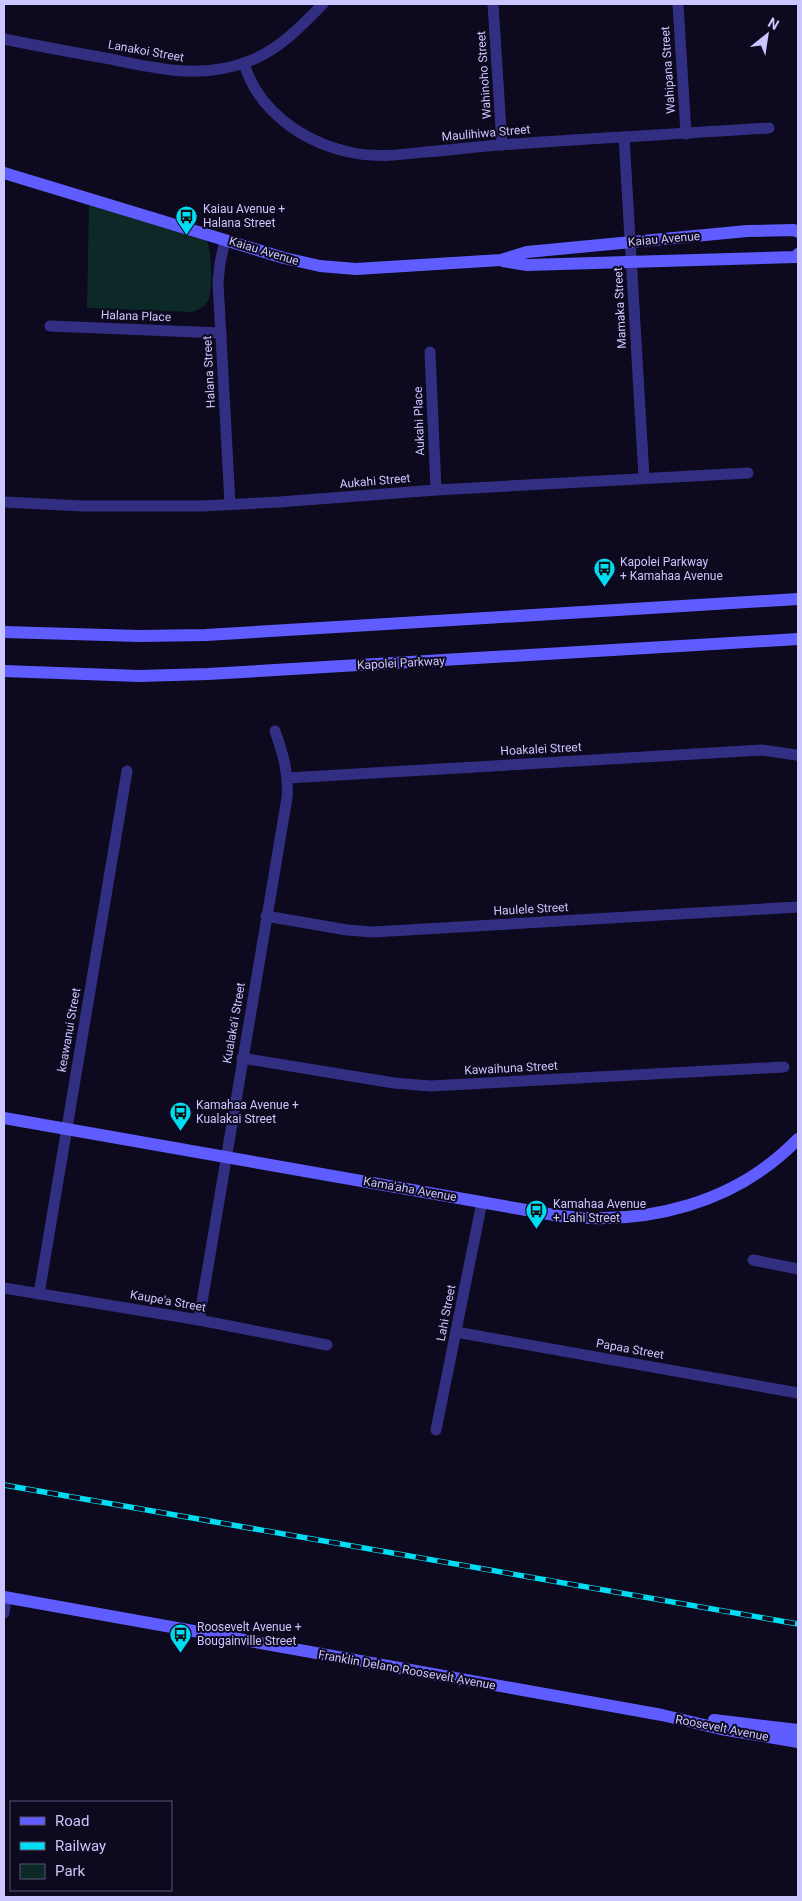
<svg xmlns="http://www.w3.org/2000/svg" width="802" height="1901" font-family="Roboto,sans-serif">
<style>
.green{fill:#0c2827}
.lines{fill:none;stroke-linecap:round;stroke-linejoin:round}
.street{stroke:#322f82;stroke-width:11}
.secondary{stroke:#5f5dff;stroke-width:12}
.rail-casing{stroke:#00dcf1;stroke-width:5.5}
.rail{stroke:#0d091e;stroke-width:4;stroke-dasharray:11;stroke-linecap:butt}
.labels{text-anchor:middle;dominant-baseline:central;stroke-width:4;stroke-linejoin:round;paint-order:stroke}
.street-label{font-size:12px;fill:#ccc6ff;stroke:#0d091e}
.poi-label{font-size:12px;fill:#ccc6ff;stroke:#0d091e;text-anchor:start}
</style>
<rect width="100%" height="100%" fill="#0d091e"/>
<!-- green -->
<path class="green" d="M89,199L206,239C212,249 213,292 208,301C204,307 198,310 192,312L87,308Z"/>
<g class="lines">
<!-- street -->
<g class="street">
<path d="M493,4L502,145"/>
<path d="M678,4L686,134"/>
<path d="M4,39C38,46 71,52 105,58C156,68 201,81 252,60C281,48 301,26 323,4"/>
<path d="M244,63C257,110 303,142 349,152C374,158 399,155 425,152C450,150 475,147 500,145C590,138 680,134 769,128"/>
<path d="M624,137L644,477"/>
<path d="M225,240L220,263L218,282L230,504"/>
<path d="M50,326L221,333"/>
<path d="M430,352L436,490"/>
<path d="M4,502L82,506H202L279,502L436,490L748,473"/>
<path d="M288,778L762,750L796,755"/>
<path d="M266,916L347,930L373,932L798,907"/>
<path d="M242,1058L394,1083L430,1086L784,1067"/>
<path d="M753,1260L798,1269"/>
<path d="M4,1288L199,1320L327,1345"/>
<path d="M39,1294L127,771"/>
<path d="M199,1320L287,798C289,773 283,754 275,731"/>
<path d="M456,1332L798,1393"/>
<path d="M436,1430L482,1202"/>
<path d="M4,1613L6,1598"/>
</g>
<!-- secondary -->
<g class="secondary">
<path d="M4,173L284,258L320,266L356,269L501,260L527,252L747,231L794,230L798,232"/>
<path d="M503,261L527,265L796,257L798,254"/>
<path d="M4,632L139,636L206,635L798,599"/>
<path d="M4,671L139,676L208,674L798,639"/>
<path d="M4,1118L560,1216C647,1226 736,1203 798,1139"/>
<path d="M4,1597L662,1715L721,1729L798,1742"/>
<path d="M714,1720L798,1730"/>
</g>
<defs>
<path id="rail" d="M4,1485L798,1624"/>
</defs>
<!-- rail casing -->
<use href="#rail" class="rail-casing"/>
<!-- rail -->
<use href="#rail" class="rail"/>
</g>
<!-- icons -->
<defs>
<symbol id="bus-pin" viewBox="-11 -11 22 30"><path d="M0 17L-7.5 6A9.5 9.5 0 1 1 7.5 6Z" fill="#00dcf1" stroke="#0d091e"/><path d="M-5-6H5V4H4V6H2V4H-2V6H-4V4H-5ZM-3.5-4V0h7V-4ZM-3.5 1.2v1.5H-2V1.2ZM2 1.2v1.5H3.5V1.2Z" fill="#111"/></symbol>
</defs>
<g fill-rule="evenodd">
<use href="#bus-pin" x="174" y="204" width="25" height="34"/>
<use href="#bus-pin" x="592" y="556" width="25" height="34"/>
<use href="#bus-pin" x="168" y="1100" width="25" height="34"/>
<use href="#bus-pin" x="524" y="1198" width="25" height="34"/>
<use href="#bus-pin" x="168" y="1622" width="25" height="34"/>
</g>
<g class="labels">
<!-- street labels -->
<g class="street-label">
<text transform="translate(146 51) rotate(10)">Lanakoi Street</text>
<text transform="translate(668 70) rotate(-94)">Wahipana Street</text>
<text transform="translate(484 75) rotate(-94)">Wahinoho Street</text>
<text transform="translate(486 133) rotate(-5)">Maulihiwa Street</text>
<text transform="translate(664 239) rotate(-5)">Kaiau Avenue</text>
<text transform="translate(264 251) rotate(17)">Kaiau Avenue</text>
<text transform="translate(620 308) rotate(-93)">Mamaka Street</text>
<text transform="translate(136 316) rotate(2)">Halana Place</text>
<text transform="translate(209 372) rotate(-93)">Halana Street</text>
<text transform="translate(419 421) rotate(-92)">Aukahi Place</text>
<text transform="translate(375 481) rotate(-5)">Aukahi Street</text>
<text transform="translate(401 663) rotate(-3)">Kapolei Parkway</text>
<text transform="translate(541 749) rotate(-3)">Hoakalei Street</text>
<text transform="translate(531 909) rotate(-3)">Haulele Street</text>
<text transform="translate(234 1023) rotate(-80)">Kualaka'i Street</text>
<text transform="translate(69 1030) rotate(-80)">keawanui Street</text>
<text transform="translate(511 1068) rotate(-3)">Kawaihuna Street</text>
<text transform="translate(410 1189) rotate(10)">Kama'aha Avenue</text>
<text transform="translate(168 1301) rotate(10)">Kaupe'a Street</text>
<text transform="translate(446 1313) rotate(-79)">Lahi Street</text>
<text transform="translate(630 1349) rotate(10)">Papaa Street</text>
<text transform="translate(407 1670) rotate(10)">Franklin Delano Roosevelt Avenue</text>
<text transform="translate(722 1728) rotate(11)">Roosevelt Avenue</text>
</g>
<!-- poi labels -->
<g class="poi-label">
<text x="203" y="209">Kaiau Avenue +<tspan x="203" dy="14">Halana Street</tspan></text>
<text x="620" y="562">Kapolei Parkway<tspan x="620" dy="14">+ Kamahaa Avenue</tspan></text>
<text x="196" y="1105">Kamahaa Avenue +<tspan x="196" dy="14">Kualakai Street</tspan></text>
<text x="553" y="1204">Kamahaa Avenue<tspan x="553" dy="14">+ Lahi Street</tspan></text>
<text x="197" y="1627">Roosevelt Avenue +<tspan x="197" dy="14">Bougainville Street</tspan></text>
</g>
</g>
<!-- border -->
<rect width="802" height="1901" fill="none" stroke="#ccc6ff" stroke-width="10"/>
<!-- legend -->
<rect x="10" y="1801" width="162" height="90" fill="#0d091e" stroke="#595578"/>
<rect x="20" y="1817" width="25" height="8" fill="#5f5dff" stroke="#595578"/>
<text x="55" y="1826" font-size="15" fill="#ccc6ff">Road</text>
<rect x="20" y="1842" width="25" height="8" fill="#00dcf1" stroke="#595578"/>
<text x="55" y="1851" font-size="15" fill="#ccc6ff">Railway</text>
<rect x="20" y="1864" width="25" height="15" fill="#0c2827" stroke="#595578"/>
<text x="55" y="1876" font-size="15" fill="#ccc6ff">Park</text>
<!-- north arrow -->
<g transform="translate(767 35) rotate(30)" stroke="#0d091e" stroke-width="4" paint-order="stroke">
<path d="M0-4L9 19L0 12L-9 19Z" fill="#ccc6ff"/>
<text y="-8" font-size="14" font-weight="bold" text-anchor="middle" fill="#ccc6ff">N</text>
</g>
</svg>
